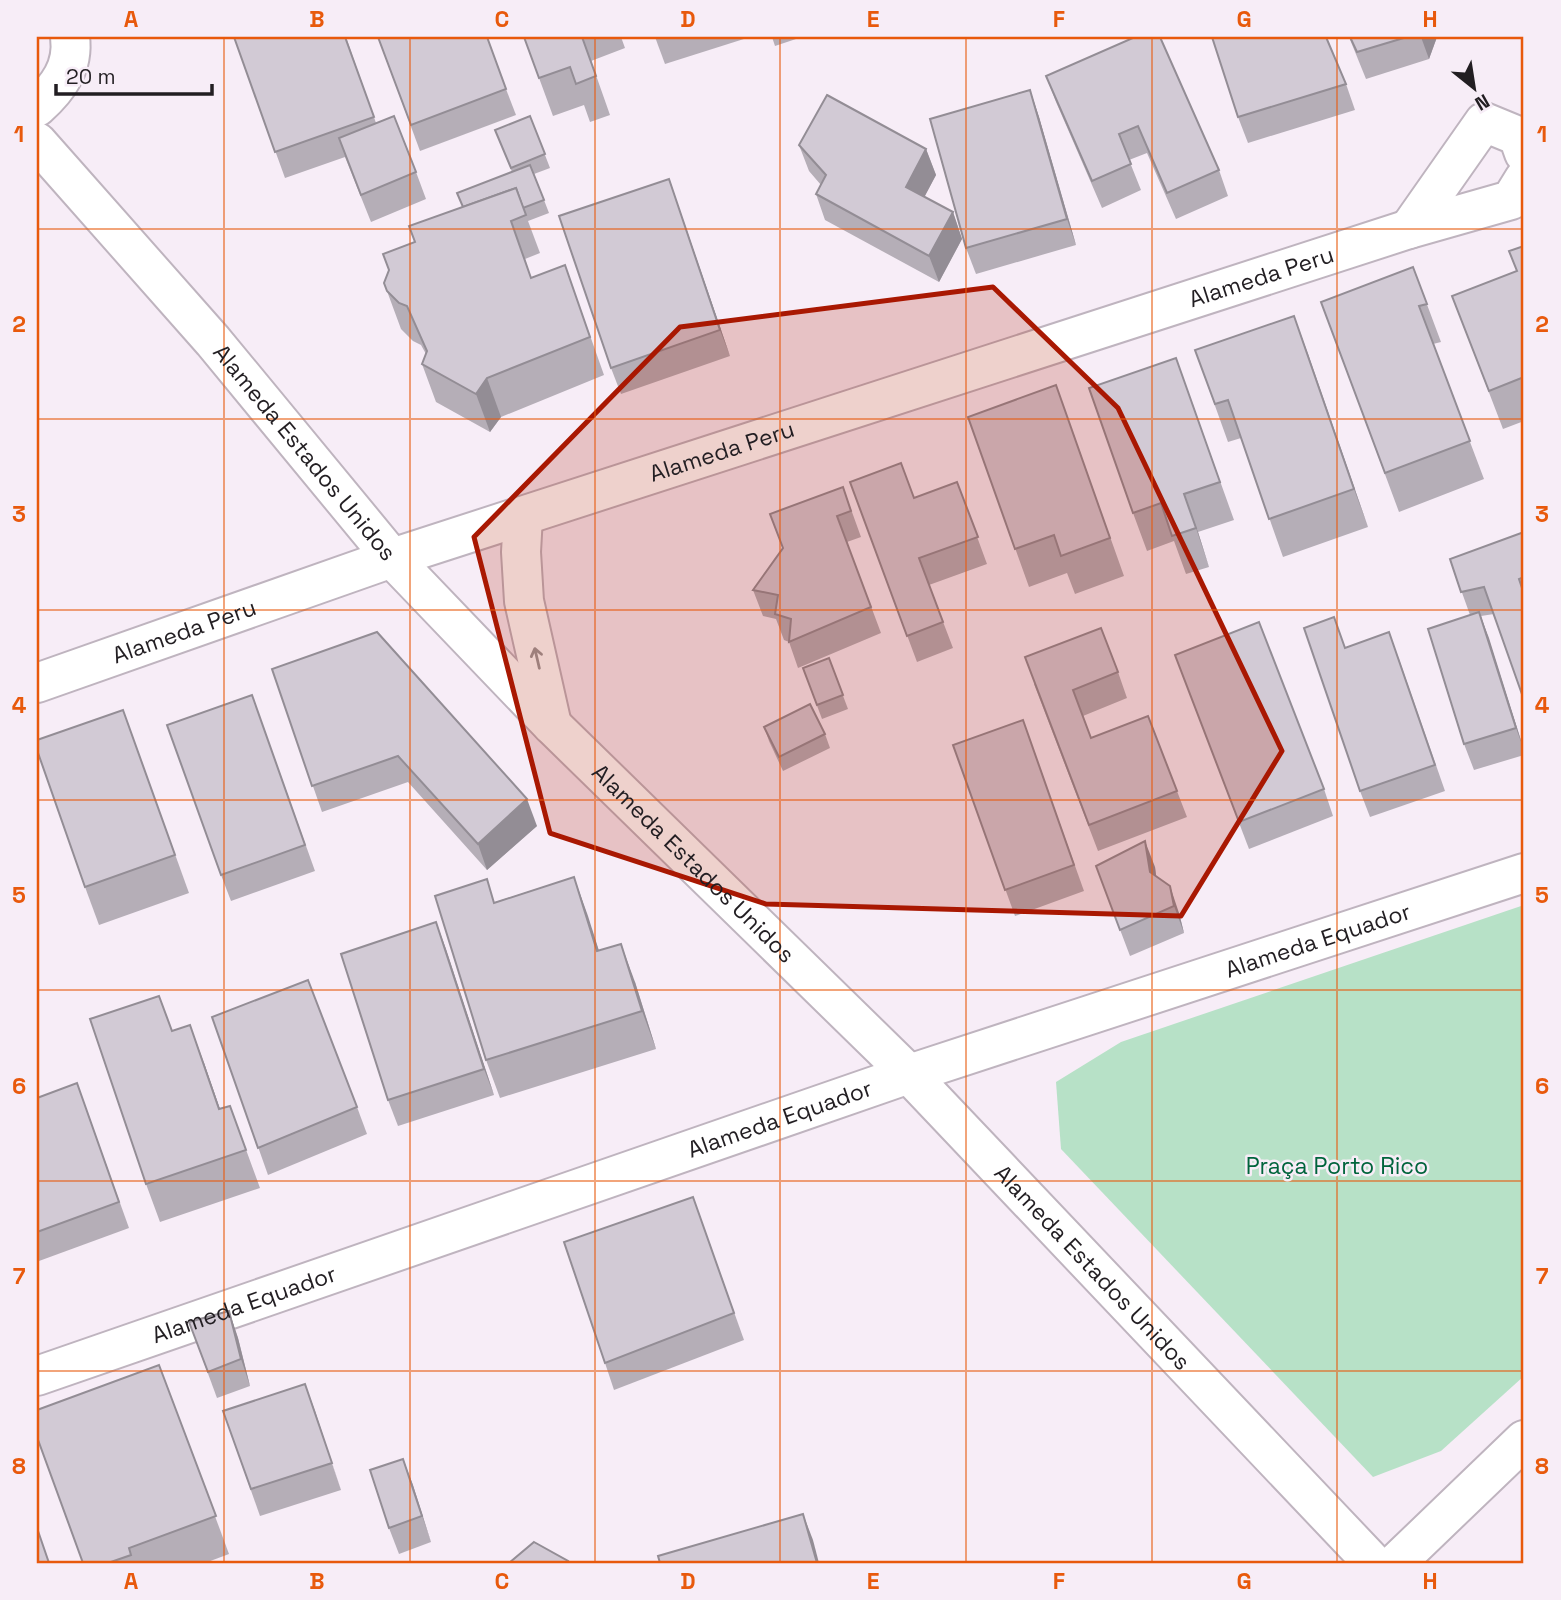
<svg xmlns="http://www.w3.org/2000/svg" width="1561" height="1600" font-family="'Space Grotesk',sans-serif">
<style>
.green{fill:#b7e1c7}
.lines{fill:none;stroke-linecap:round;stroke-linejoin:round}
.minor-casing{stroke:#bfb4bf;stroke-width:42}
.minor{stroke:#fff;stroke-width:38}
.wall{fill:#b5aeb7}
.shaded-wall{fill:#938d95}
.building{fill:#d2cad5;stroke:#938d95;stroke-width:2}
.oneway{stroke:#9c9a9c}
.marked{fill:#a91802;fill-opacity:0.2;stroke:#a91802;stroke-width:5;stroke-linejoin:round}
.grid{fill:none;stroke:#e8590c;stroke-width:2;stroke-opacity:0.55}
.labels{text-anchor:middle;dominant-baseline:central;stroke-width:5;stroke-linejoin:round;paint-order:stroke}
.street-label{font-size:23px;fill:#221e22;stroke:#f7edf7}
.park-label{font-size:23px;fill:#00643c;stroke:#f7edf7}
.neatline{fill:none;stroke:#e8590c;stroke-width:2.5}
.grid-label{font-size:23px;text-anchor:middle;font-weight:bold;fill:#e8590c}
</style>
<rect width="100%" height="100%" fill="#f7edf7"/>
<!-- green -->
<path class="green" d="M1524,905V1376L1441,1451L1373,1477L1061,1149L1056,1082L1121,1042Z"/>
<g class="lines">
<defs>
<g id="minor">
<path d="M37,107C58,88 74,67 70,37"/>
<path id="s1" d="M37,142L213,341L392,558L552,725L909,1074L1373,1563"/>
<path d="M1409,229L1484,122L1518,136L1524,153"/>
<path d="M523,516L521,552L524,601L552,725"/>
<path id="s2" d="M37,683L392,558L1409,229L1511,200L1524,179"/>
<path id="s3" d="M37,1376L909,1074L1524,873"/>
<path d="M1396,1563L1524,1440"/>
</g>
</defs>
<!-- minor casing -->
<use href="#minor" class="minor-casing"/>
<!-- minor -->
<use href="#minor" class="minor"/>
</g>
<!-- wall -->
<g class="wall">
<path d="M234,37H346L376,123L416,172L426,199L371,222L345,157L285,178Z"/>
<path d="M378,37L506,89L516,115L420,151Z"/>
<path d="M524,37H621L625,48L591,61L610,115L590,122L584,105L553,116Z"/>
<path d="M655,37H746L747,38L665,64Z"/>
<path d="M772,37H802L775,46Z"/>
<path d="M1349,37H1437L1429,59L1366,79Z"/>
<path d="M1046,76L1219,170L1228,196L1176,219L1147,153L1129,160L1141,190L1102,208L1056,102Z"/>
<path d="M1346,84L1355,110L1248,143L1238,117Z"/>
<path d="M1030,90L1039,117L1076,245L976,274L966,248Z"/>
<path d="M530,116L550,168L534,174L549,213L528,221L540,253L525,259L531,278L565,265L604,375L501,417L490,432L436,402L422,364L426,354L421,345L413,341L401,329L384,283L415,242L512,172L495,130Z"/>
<path d="M799,145L926,149L936,175L924,197L953,212L962,239L939,282L825,220L816,194L821,185L809,171Z"/>
<path d="M678,205L730,356L621,394L611,368Z"/>
<path d="M1524,246V421L1503,429L1452,296L1516,271Z"/>
<path d="M1413,267L1441,342L1433,344L1484,479L1399,512L1321,302Z"/>
<path d="M1294,316L1368,527L1283,557L1241,438L1228,442L1195,350Z"/>
<path d="M1176,358L1234,520L1198,532L1209,567L1186,574L1174,541L1147,551L1133,513Z"/>
<path d="M1056,385L1124,576L1075,594L1067,573L1029,587L968,417Z"/>
<path d="M850,482L914,498L957,482L987,564L929,585L953,648L917,662Z"/>
<path d="M843,487L861,537L847,542L881,633L798,668L789,642L784,640L776,619L763,616L753,590L783,548Z"/>
<path d="M1524,532V700L1494,614L1481,616L1524,750V755L1474,770L1464,744L1470,615L1450,559Z"/>
<path d="M1345,648L1399,659L1445,791L1370,817L1360,791Z"/>
<path d="M1175,655L1324,789L1333,816L1249,849Z"/>
<path d="M829,658L848,709L822,719L803,668Z"/>
<path d="M272,669L537,826L487,870L408,782L322,812Z"/>
<path d="M1118,672L1127,698L1083,716L1091,738L1148,716L1187,817L1098,851L1034,684Z"/>
<path d="M252,695L315,871L231,901L221,875Z"/>
<path d="M123,710L189,893L99,925L85,887Z"/>
<path d="M1023,720L1084,891L1015,916L953,745Z"/>
<path d="M764,727L825,734L830,748L783,771L769,741Z"/>
<path d="M1096,866L1155,867L1156,877L1179,913L1184,933L1130,956Z"/>
<path d="M574,877L599,951L635,982L656,1049L500,1098L486,1060L495,902Z"/>
<path d="M436,922L494,1095L398,1126L388,1100Z"/>
<path d="M159,996L172,1031L204,1063L220,1109L230,1106L260,1188L160,1222L146,1184Z"/>
<path d="M212,1017L357,1107L367,1134L268,1175Z"/>
<path d="M77,1083L129,1228L39,1261L37,1255V1098Z"/>
<path d="M693,1197L744,1340L614,1390L605,1363Z"/>
<path d="M229,1311L238,1338L250,1386L217,1398L189,1322Z"/>
<path d="M159,1365L229,1554L205,1563H83Z"/>
<path d="M305,1384L341,1490L260,1516L223,1411Z"/>
<path d="M403,1459L431,1542L399,1554L389,1528Z"/>
</g>
<!-- shaded-wall -->
<g class="shaded-wall">
<path d="M1421,37H1437L1429,59Z"/>
<path d="M1030,90L1039,117L1076,245L1067,219Z"/>
<path d="M926,149L936,175L916,213L906,187Z"/>
<path d="M669,179L678,205L730,356L720,330Z"/>
<path d="M953,212L962,239L939,282L929,256Z"/>
<path d="M1294,316L1308,354L1368,527L1354,489Z"/>
<path d="M487,378L501,417L490,432L476,394Z"/>
<path d="M1184,494L1198,532L1209,567L1196,528Z"/>
<path d="M1479,612L1489,638L1524,750L1516,728Z"/>
<path d="M527,799L537,826L487,870L478,844Z"/>
<path d="M1145,841L1155,867L1159,898L1150,872Z"/>
<path d="M574,877L588,916L611,989L597,951Z"/>
<path d="M1170,886L1179,913L1184,933L1174,906Z"/>
<path d="M436,922L446,949L494,1095L484,1069Z"/>
<path d="M621,944L635,982L656,1049L642,1011Z"/>
<path d="M190,1025L204,1063L233,1147L219,1109Z"/>
<path d="M229,1311L238,1338L250,1386L241,1359Z"/>
<path d="M305,1384L315,1411L341,1490L332,1463Z"/>
<path d="M403,1459L413,1485L431,1542L422,1516Z"/>
<path d="M803,1514L813,1540L819,1563H817Z"/>
</g>
<!-- building -->
<g class="building">
<path d="M234,37H345L374,117L275,152Z"/>
<path d="M378,37H487L506,89L411,125Z"/>
<path d="M524,37H582L596,76L576,84L570,67L539,78Z"/>
<path d="M1135,37H1160L1219,170L1167,193L1138,126L1119,134L1131,164L1092,181L1046,76Z"/>
<path d="M1212,37H1326L1346,84L1238,117Z"/>
<path d="M1350,37H1407L1357,52Z"/>
<path d="M1030,90L1067,219L966,248L930,119Z"/>
<path d="M827,95L926,149L906,187L953,212L929,256L816,194L826,175L799,145Z"/>
<path d="M394,116L416,172L361,195L339,138Z"/>
<path d="M530,116L545,154L511,168L495,130Z"/>
<path d="M530,165L544,200L523,208L516,188L463,207L457,193Z"/>
<path d="M669,179L720,330L611,368L559,216Z"/>
<path d="M516,188L526,215L511,221L531,278L565,265L590,337L487,378L476,394L422,364L427,351L407,306L399,303L387,291L384,283L389,270L383,254L415,242L409,226Z"/>
<path d="M1524,246V377L1489,391L1452,296L1517,271L1509,251Z"/>
<path d="M1413,267L1427,304L1419,306L1470,441L1385,473L1321,302Z"/>
<path d="M1294,316L1354,489L1269,519L1228,400L1215,404L1195,350Z"/>
<path d="M1176,358L1220,482L1184,494L1196,528L1172,536L1161,503L1133,513L1089,388Z"/>
<path d="M1056,385L1110,538L1061,556L1054,535L1015,549L968,417Z"/>
<path d="M901,463L914,498L957,482L978,537L919,558L943,622L907,636L850,482Z"/>
<path d="M843,487L851,511L837,516L871,607L789,642L791,619L775,614L778,595L753,590L783,548L770,514Z"/>
<path d="M1524,532V577L1519,579L1524,594V700L1484,587L1461,592L1450,559Z"/>
<path d="M1479,612L1516,728L1464,744L1428,629Z"/>
<path d="M1334,617L1345,648L1389,632L1435,765L1360,791L1304,628Z"/>
<path d="M1259,622L1324,789L1239,822L1175,655Z"/>
<path d="M1101,628L1118,672L1073,690L1091,738L1148,716L1177,791L1089,825L1025,657Z"/>
<path d="M377,632L527,799L478,844L398,756L312,786L272,669Z"/>
<path d="M829,658L843,695L817,705L803,668Z"/>
<path d="M252,695L305,845L221,875L167,725Z"/>
<path d="M810,704L825,734L779,757L764,727Z"/>
<path d="M123,710L175,855L85,887L37,750V740Z"/>
<path d="M1023,720L1074,865L1005,890L953,745Z"/>
<path d="M1145,841L1150,872L1170,886L1174,906L1120,930L1096,866Z"/>
<path d="M574,877L597,951L621,944L642,1011L486,1060L435,896L487,879L494,903Z"/>
<path d="M436,922L484,1069L388,1100L341,954Z"/>
<path d="M308,980L357,1107L258,1148L212,1017Z"/>
<path d="M159,996L172,1031L190,1025L219,1109L230,1106L246,1150L146,1184L90,1019Z"/>
<path d="M77,1083L119,1202L37,1232V1098Z"/>
<path d="M693,1197L734,1313L605,1363L564,1242Z"/>
<path d="M229,1311L241,1359L208,1372L189,1322Z"/>
<path d="M159,1365L216,1516L129,1548L131,1555L108,1563H83L37,1437V1410Z"/>
<path d="M305,1384L332,1463L251,1489L223,1411Z"/>
<path d="M403,1459L422,1516L389,1528L370,1470Z"/>
<path d="M803,1514L817,1563H660L658,1556Z"/>
<path d="M37,1528L49,1563H37Z"/>
<path d="M534,1542L568,1561L567,1563H509Z"/>
</g>
<!-- one-way arrows -->
<defs><path id="oneway-shaft" d="M-6 0H5M1.5-3L5.5 0L1.5 3" fill="none" stroke-width="1.6" stroke-linecap="round" stroke-linejoin="round" transform="scale(1.75)"/></defs>
<use class="oneway" href="#oneway-shaft" transform="translate(537 658) rotate(-103)"/>
<!-- marked area -->
<path class="marked" d="M993,287L1118,408L1282,751L1181,916L766,904L550,833L474,537L680,327Z"/>
<!-- grid -->
<path class="grid" d="M224,37V1563M410,37V1563M595,37V1563M780,37V1563M966,37V1563M1152,37V1563M1337,37V1563M37,229H1524M37,419H1524M37,610H1524M37,800H1524M37,990H1524M37,1181H1524M37,1371H1524"/>
<g class="labels">
<!-- street labels -->
<g class="street-label">
<text stroke="none"><textPath href="#s2" startOffset="1290">Alameda Peru</textPath></text>
<text stroke="none"><textPath href="#s1" startOffset="410">Alameda Estados Unidos</textPath></text>
<text stroke="none"><textPath href="#s2" startOffset="723">Alameda Peru</textPath></text>
<text stroke="none"><textPath href="#s2" startOffset="156">Alameda Peru</textPath></text>
<text stroke="none"><textPath href="#s1" startOffset="976">Alameda Estados Unidos</textPath></text>
<text stroke="none"><textPath href="#s3" startOffset="1353">Alameda Equador</textPath></text>
<text stroke="none"><textPath href="#s3" startOffset="786">Alameda Equador</textPath></text>
<text stroke="none"><textPath href="#s1" startOffset="1544">Alameda Estados Unidos</textPath></text>
<text stroke="none"><textPath href="#s3" startOffset="219">Alameda Equador</textPath></text>
</g>
<!-- park labels -->
<g class="park-label">
<text x="1337" y="1166">Praça Porto Rico</text>
</g>
</g>
<!-- border -->
<rect width="1561" height="1600" fill="none" stroke="#f7edf7" stroke-width="77"/>
<!-- north arrow -->
<g transform="translate(1474 88) rotate(150)" stroke="#f7edf7" stroke-width="5" paint-order="stroke">
<path d="M0-5L12 26L0 18L-12 26Z" fill="#221e22"/>
<text y="-10" font-size="19" font-weight="bold" text-anchor="middle" fill="#221e22">N</text>
</g>
<!-- scale -->
<path d="M56 84v10h156v-10" fill="none" stroke="#221e22" stroke-width="3.5"/>
<text x="66" y="84" font-size="21" fill="#221e22" stroke="#f7edf7" stroke-width="5" paint-order="stroke">20 m</text>
<rect x="38" y="38" width="1484" height="1524" class="neatline"/>
<g class="grid-label">
<text x="131" y="27">A</text>
<text x="317" y="27">B</text>
<text x="502" y="27">C</text>
<text x="688" y="27">D</text>
<text x="873" y="27">E</text>
<text x="1059" y="27">F</text>
<text x="1244" y="27">G</text>
<text x="1430" y="27">H</text>
<text x="19" y="142">1</text>
<text x="1542" y="142">1</text>
<text x="19" y="332">2</text>
<text x="1542" y="332">2</text>
<text x="19" y="522">3</text>
<text x="1542" y="522">3</text>
<text x="19" y="713">4</text>
<text x="1542" y="713">4</text>
<text x="19" y="903">5</text>
<text x="1542" y="903">5</text>
<text x="19" y="1094">6</text>
<text x="1542" y="1094">6</text>
<text x="19" y="1284">7</text>
<text x="1542" y="1284">7</text>
<text x="19" y="1474">8</text>
<text x="1542" y="1474">8</text>
<text x="131" y="1589">A</text>
<text x="317" y="1589">B</text>
<text x="502" y="1589">C</text>
<text x="688" y="1589">D</text>
<text x="873" y="1589">E</text>
<text x="1059" y="1589">F</text>
<text x="1244" y="1589">G</text>
<text x="1430" y="1589">H</text>
</g>
</svg>
